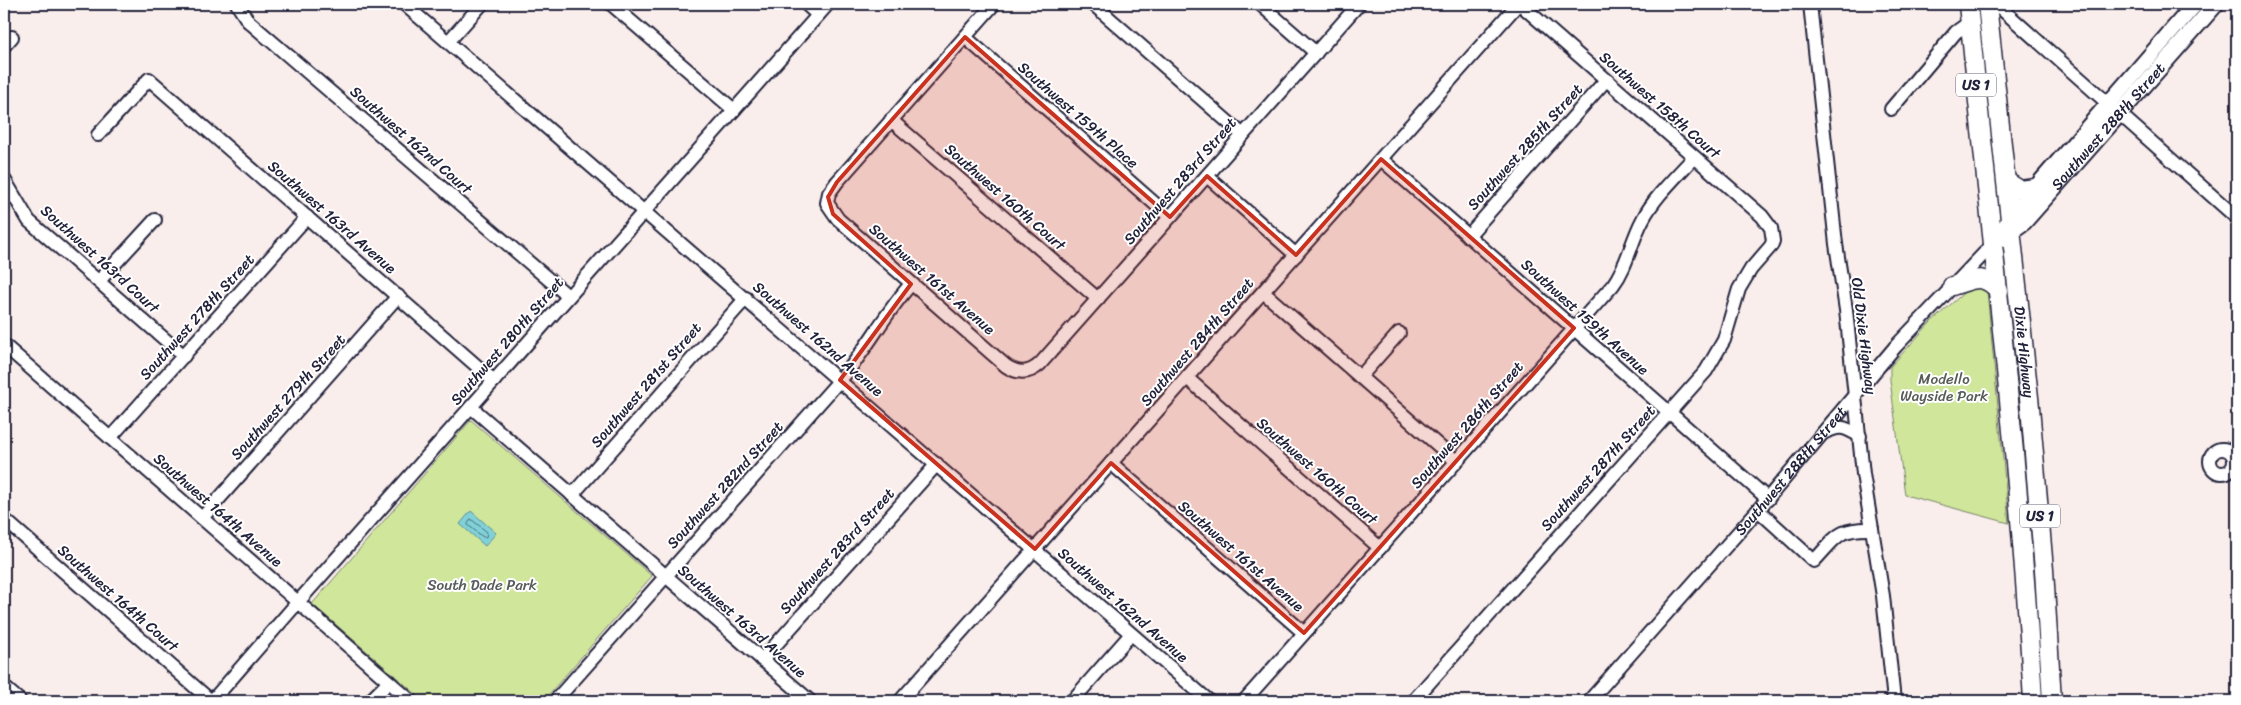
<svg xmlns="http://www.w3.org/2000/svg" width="2241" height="705" font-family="Sriracha,sans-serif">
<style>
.green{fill:#cfe69b;stroke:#78846b}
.water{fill:#81d2d8;stroke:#5b8c99}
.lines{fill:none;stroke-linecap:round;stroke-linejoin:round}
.shore{stroke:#48687a;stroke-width:1}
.minor-casing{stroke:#22223b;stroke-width:16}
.major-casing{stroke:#22223b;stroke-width:19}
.highway-casing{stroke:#22223b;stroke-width:21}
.minor{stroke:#fff;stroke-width:12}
.major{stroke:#fff;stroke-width:15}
.highway{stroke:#fff;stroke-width:18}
.marked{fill:#c8321e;fill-opacity:0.2;stroke:#c8321e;stroke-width:4;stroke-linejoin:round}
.labels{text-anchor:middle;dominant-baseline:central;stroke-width:4;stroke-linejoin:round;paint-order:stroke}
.shield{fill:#fff;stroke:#646476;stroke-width:1}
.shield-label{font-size:14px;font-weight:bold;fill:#22223b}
.street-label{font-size:15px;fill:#22223b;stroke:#fff}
.park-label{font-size:15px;fill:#565d58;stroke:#fff}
</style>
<rect width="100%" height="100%" fill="#faeeec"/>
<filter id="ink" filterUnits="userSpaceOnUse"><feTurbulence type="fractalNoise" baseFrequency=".02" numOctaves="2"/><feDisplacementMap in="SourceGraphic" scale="10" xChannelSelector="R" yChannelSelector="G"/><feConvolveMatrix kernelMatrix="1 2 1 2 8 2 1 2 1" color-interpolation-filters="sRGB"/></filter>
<g filter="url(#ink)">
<!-- green -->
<g class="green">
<path d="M1980,284L1987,291L2009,523L1905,495L1890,380V367L1931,322L1968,289Z"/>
<path d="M471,420L652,576L543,701H424L312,604Z"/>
</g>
<!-- water -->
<path class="water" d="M471,511L496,533L485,546L460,524Z"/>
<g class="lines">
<!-- shore -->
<path class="shore" d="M471,519L487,532L486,537H483L468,525Z"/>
<defs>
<g id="minor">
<path d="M237,4L248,21L568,296"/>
<path d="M404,4L1209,701"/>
<path d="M611,4L734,110"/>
<path d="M806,4L818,15"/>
<path d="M994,4L837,182L829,193L827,203L838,219L1006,366C1018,374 1029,374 1040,364L1359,4"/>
<path d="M1093,4L1243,135"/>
<path d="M1260,4L1316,53"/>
<path d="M1810,4L1836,244L1846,310L1863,474L1883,596L1894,701"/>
<path d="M1996,4L2237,218"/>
<path d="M965,37L1170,217"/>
<path d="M448,42L482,4"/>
<path d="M4,46L12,37"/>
<path d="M1891,109L1956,32L1970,22"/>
<path d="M891,120L1098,299"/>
<path d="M98,135L149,79L494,381"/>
<path d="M1381,159L1768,499"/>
<path d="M1207,176L1296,255"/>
<path d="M4,179L29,221L184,356"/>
<path d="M1468,236L1606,80"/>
<path d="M99,281L155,220"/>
<path d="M1263,292L1456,461"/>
<path d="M4,345L411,701"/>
<path d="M1360,377L1399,333"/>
<path d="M1187,378L1380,548"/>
<path d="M471,407L810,701"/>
<path d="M1823,433C1840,425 1843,426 1860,436"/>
<path d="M110,438L307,217"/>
<circle cx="2222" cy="461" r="12"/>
<path d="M1111,463L1304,633"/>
<path d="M572,495L746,298"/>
<path d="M1758,510L1814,561C1837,537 1837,528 1872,529"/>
<path d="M202,518L398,296"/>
<path d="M4,519L211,701"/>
<path d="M762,660L937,464"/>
<path d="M4,687L20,701"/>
<path d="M212,701L298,602L828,4"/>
<path d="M370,701L389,682"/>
<path d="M555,701L847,372C870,343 887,311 911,284"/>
<path d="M900,701L1518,4"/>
<path d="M1072,701L1131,634"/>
<path d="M1244,701L1613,285C1628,265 1631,241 1643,219C1655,196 1677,176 1694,157"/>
<path d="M1413,701L1706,371L1724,340L1739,289L1751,269L1771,246L1773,241L1771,228L1762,216L1520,4"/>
<path id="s1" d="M1589,701L1758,510L1896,346L1994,243"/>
</g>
<g id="major">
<path d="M2006,225L2025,200L2195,4"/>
<path id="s2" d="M1994,243L2024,222L2216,4"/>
</g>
<g id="highway">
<path d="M1968,4C1991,236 2020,468 2033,701"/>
<path id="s3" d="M1987,4L2030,407L2044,570L2052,701"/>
<path d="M2007,182L2020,190L2036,188"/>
<path d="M1952,286C1973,280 1983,272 1999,291"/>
</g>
</defs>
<!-- minor casing -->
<use href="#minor" class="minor-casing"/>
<!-- major casing -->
<use href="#major" class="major-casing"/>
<!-- highway casing -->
<use href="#highway" class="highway-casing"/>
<!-- minor -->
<use href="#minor" class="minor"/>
<!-- major -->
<use href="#major" class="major"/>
<!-- highway -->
<use href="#highway" class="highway"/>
</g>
</g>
<!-- marked area -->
<path class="marked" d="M965,37L1170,217L1207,176L1296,255L1381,159L1574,328L1304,633L1111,463L1035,549L840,380L911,284L833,214L828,197L837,182Z"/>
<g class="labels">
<!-- shield labels -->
<g class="shield">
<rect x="1956" y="73.5" width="40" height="23" rx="4"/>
<rect x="2020" y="504.5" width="40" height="23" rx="4"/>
</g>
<g class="shield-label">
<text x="1976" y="85">US 1</text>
<text x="2040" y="516">US 1</text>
</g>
<!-- street labels -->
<g class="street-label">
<text transform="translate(1660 105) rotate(41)">Southwest 158th Court</text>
<text transform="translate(1078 115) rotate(41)">Southwest 159th Place</text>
<text stroke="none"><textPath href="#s2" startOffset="164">Southwest 288th Street</textPath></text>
<text transform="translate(411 140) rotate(41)">Southwest 162nd Court</text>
<text transform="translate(1525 147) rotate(-48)">Southwest 285th Street</text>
<text transform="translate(1180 181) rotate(-49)">Southwest 283rd Street</text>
<text transform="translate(1005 197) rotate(41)">Southwest 160th Court</text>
<text transform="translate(332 217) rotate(41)">Southwest 163rd Avenue</text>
<text transform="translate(100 259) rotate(42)">Southwest 163rd Court</text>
<text transform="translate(932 279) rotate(41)">Southwest 161st Avenue</text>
<text transform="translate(197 317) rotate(-48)">Southwest 278th Street</text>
<text transform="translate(1585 317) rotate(42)">Southwest 159th Avenue</text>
<text transform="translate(1864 336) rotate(83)">Old Dixie Highway</text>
<text transform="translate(818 339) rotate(41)">Southwest 162nd Avenue</text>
<text transform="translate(507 341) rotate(-49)">Southwest 280th Street</text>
<text transform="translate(1197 342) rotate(-49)">Southwest 284th Street</text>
<text stroke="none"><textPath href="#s3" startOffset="350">Dixie Highway</textPath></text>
<text transform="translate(646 385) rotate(-49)">Southwest 281st Street</text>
<text transform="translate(288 397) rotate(-48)">Southwest 279th Street</text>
<text transform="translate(1467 425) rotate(-49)">Southwest 286th Street</text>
<text transform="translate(1598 468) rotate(-48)">Southwest 287th Street</text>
<text transform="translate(1317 471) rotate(41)">Southwest 160th Court</text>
<text stroke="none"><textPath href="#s1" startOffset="306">Southwest 288th Street</textPath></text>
<text transform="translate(725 485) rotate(-48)">Southwest 282nd Street</text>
<text transform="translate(218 510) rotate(41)">Southwest 164th Avenue</text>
<text transform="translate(837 551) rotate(-48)">Southwest 283rd Street</text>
<text transform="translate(1241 556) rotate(41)">Southwest 161st Avenue</text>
<text transform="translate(118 598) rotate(41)">Southwest 164th Court</text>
<text transform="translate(1123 605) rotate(41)">Southwest 162nd Avenue</text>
<text transform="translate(742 621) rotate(41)">Southwest 163rd Avenue</text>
</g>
<!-- park labels -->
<g class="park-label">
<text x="1944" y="379">Modello<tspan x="1944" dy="17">Wayside Park</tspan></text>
<text x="482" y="585">South Dade Park</text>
</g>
</g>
<!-- margin -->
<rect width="2241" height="705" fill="none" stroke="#fff" stroke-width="20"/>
<rect x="10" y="10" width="2221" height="685" fill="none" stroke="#22223b" stroke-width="2" filter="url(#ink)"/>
</svg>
